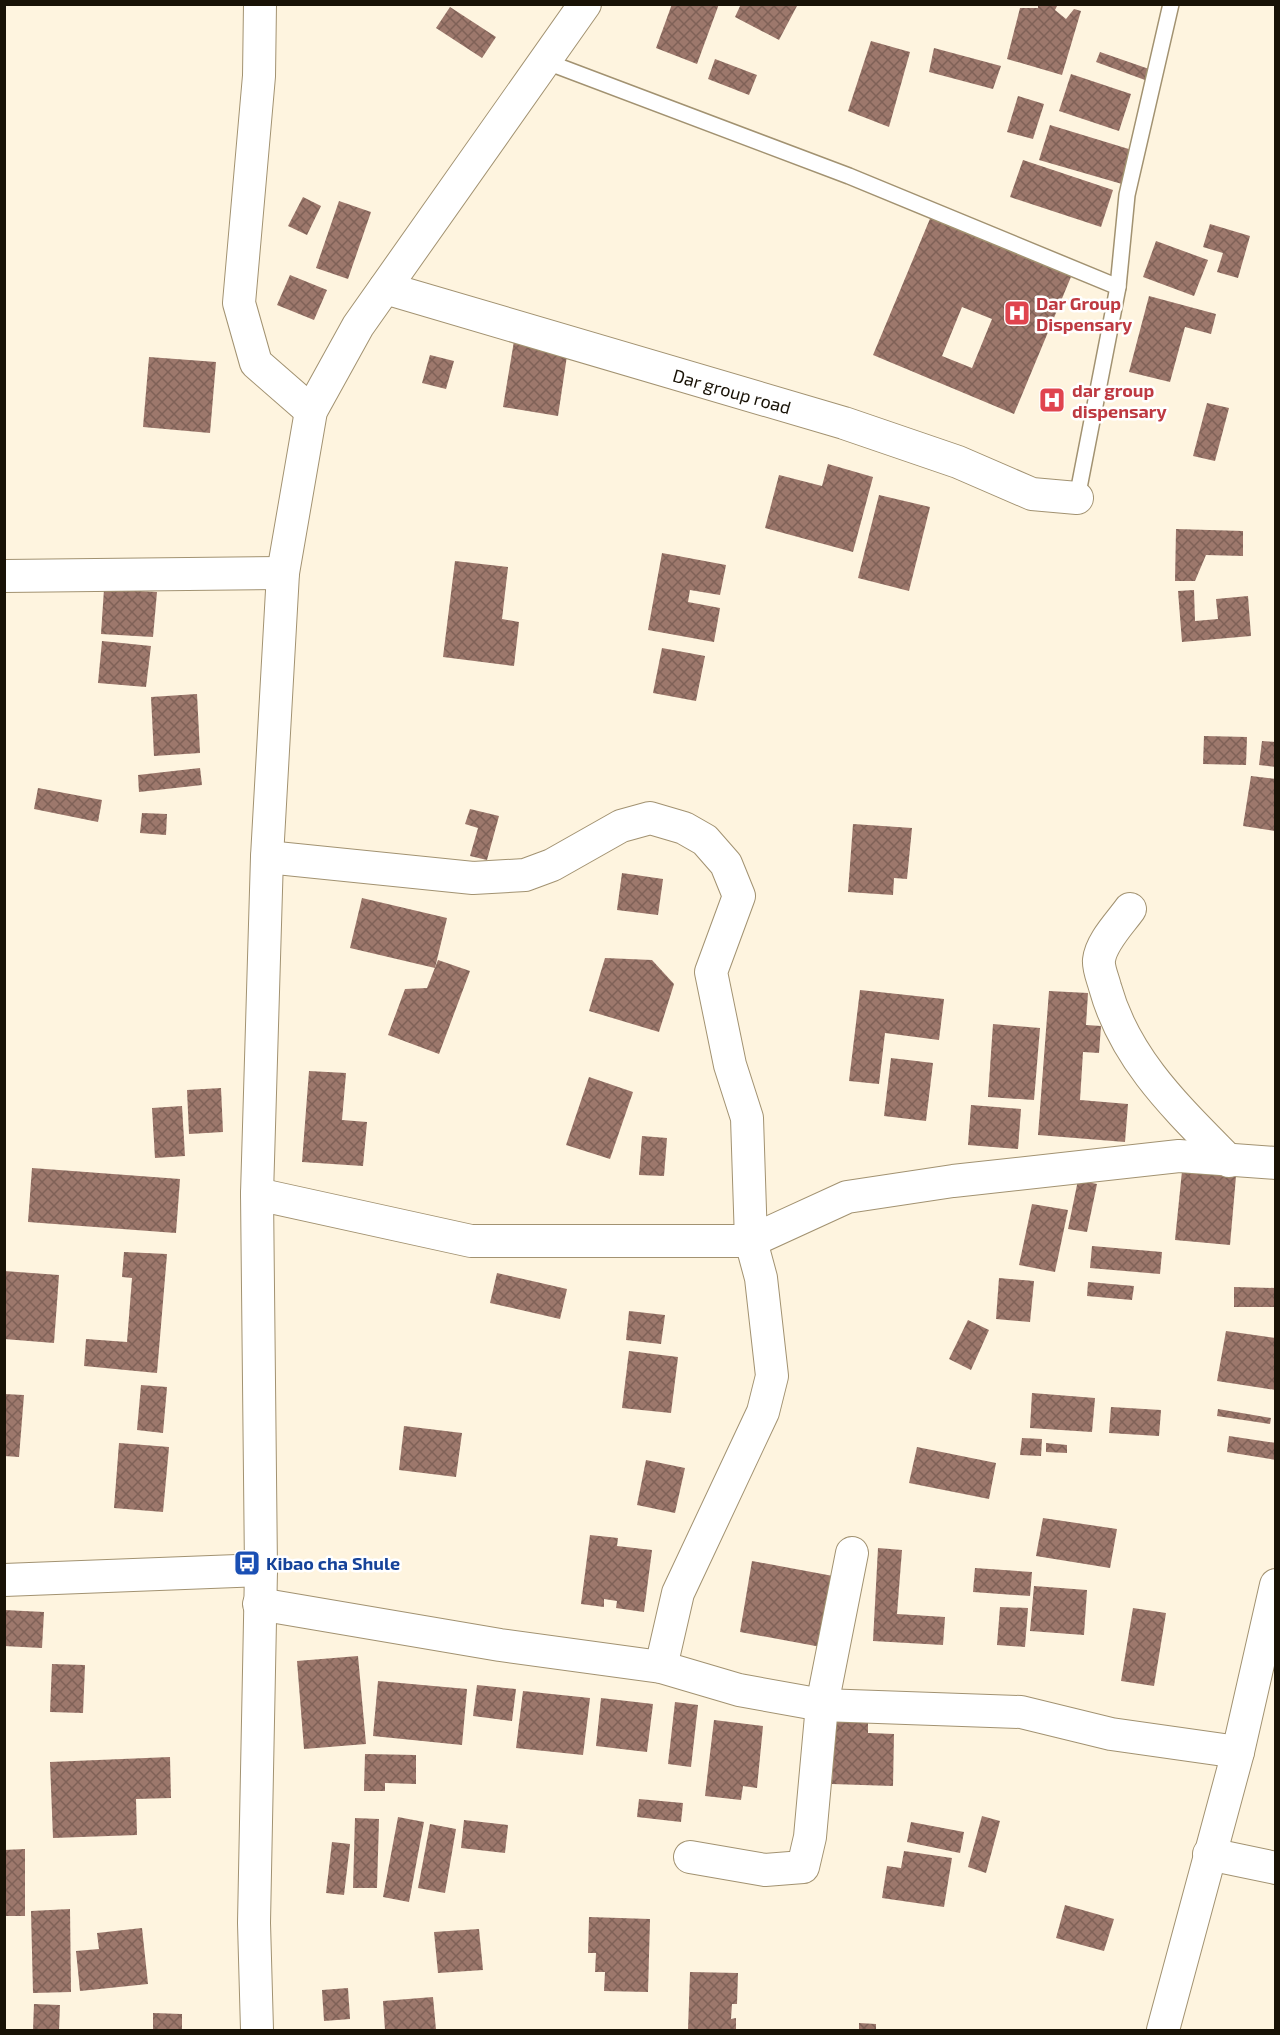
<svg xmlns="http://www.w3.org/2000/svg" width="1280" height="2035" font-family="'Exo 2',sans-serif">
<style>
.building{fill:url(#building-cross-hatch);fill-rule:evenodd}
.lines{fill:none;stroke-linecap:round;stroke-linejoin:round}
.lane-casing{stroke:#a29271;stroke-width:18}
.street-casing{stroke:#a29271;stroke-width:34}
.lane{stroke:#fff;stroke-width:15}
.street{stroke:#fff;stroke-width:32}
.labels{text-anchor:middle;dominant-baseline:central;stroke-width:5;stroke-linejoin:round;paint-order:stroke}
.health-label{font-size:18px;font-weight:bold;fill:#be3a42;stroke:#fff;text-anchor:start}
.street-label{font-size:18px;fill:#181206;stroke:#fff}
.transit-label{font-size:18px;font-weight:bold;fill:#164399;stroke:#fff;text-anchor:start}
</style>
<defs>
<pattern id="building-cross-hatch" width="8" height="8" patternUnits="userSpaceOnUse" patternTransform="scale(1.5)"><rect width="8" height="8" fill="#9d786c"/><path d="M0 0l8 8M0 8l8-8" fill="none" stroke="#7f6157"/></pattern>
</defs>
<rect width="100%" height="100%" fill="#fef4df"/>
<!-- building -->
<g class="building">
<path d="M672,4H719L697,64L656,48Z"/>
<path d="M741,4H798L779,40L735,17Z"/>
<path d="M1038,4H1058L1055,10L1066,19L1074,9L1081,11L1062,75L1007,59L1020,8H1038Z"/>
<path d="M450,7L496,37L482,58L436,28Z"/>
<path d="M871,41L910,52L889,127L848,111Z"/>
<path d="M934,48L1001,66L993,89L929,72Z"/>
<path d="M1100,52L1149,69L1145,80L1096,62Z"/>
<path d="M715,59L757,75L749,95L708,79Z"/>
<path d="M1071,74L1131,94L1119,131L1059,111Z"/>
<path d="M1018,96L1044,104L1033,139L1007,132Z"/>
<path d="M1050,125L1132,150L1122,184L1039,160Z"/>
<path d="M1023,160L1113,190L1101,227L1010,197Z"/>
<path d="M303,197L321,206L307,235L288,226Z"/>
<path d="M339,201L371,212L348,279L316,268Z"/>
<path d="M932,214L1073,272L1014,414L873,355ZM962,307L992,319L972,368L942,356Z"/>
<path d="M1210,224L1250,236L1238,278L1217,272L1223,253L1203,247Z"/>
<path d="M1156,241L1208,260L1194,296L1143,277Z"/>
<path d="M290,275L327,290L314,320L277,305Z"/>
<path d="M1149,296L1216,314L1211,334L1185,327L1170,382L1129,372Z"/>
<path d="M514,341L568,349L558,416L503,407Z"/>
<path d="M430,355L454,361L446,389L422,383Z"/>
<path d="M149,357L216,362L210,433L143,427Z"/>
<path d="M1207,403L1229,408L1215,461L1193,456Z"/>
<path d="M828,464L873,477L853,552L765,528L779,475L822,486Z"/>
<path d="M879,495L930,507L909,591L858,578Z"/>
<path d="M1176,529L1243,531V556L1206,555L1195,581H1175Z"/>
<path d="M662,553L726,565L720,595L690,590L688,602L720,608L714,642L648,630Z"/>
<path d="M455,561L508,567L502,619L519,622L514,666L443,657Z"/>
<path d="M104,589L157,592L153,637L101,634Z"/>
<path d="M1194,590L1195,621L1218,619L1216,599L1248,596L1251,636L1182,642L1178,591Z"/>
<path d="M102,641L151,646L146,687L98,683Z"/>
<path d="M662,648L705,656L696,701L653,693Z"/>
<path d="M197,694L200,753L154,756L151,697Z"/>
<path d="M1204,736L1247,737L1246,765L1203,764Z"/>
<path d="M1262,741L1276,742V767L1259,765Z"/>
<path d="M200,768L202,785L139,792L138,775Z"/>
<path d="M1251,776L1276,779L1275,831L1243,826Z"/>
<path d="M38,788L102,800L98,822L34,809Z"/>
<path d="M470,809L499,816L487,860L470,856L478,828L465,824Z"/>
<path d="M142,813L167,814L166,835L140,833Z"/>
<path d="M853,824L912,828L907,879L894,878L893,895L848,892Z"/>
<path d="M622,873L663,879L658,915L617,910Z"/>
<path d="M362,898L447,918L435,968L350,948Z"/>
<path d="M605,958L652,960L674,984L659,1032L589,1011Z"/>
<path d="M438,960L470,971L439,1054L388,1035L405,989L427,988Z"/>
<path d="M860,990L944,999L939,1040L885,1033L879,1084L849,1081Z"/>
<path d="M1049,991L1088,993L1086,1025L1101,1026L1099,1053L1083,1052L1080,1100L1128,1104L1125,1142L1038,1135Z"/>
<path d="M993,1024L1040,1028L1034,1100L988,1097Z"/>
<path d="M891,1058L933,1063L926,1121L884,1116Z"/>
<path d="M309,1071L346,1073L342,1120L367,1122L363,1166L302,1162Z"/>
<path d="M589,1077L633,1092L610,1159L566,1145Z"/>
<path d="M221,1088L223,1132L189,1134L187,1090Z"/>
<path d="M971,1105L1021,1109L1018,1149L968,1145Z"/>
<path d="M182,1106L185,1156L155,1158L152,1108Z"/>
<path d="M642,1136L667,1138L664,1176L639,1175Z"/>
<path d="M32,1168L180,1179L176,1233L28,1222Z"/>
<path d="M1182,1171L1236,1176L1230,1245L1175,1240Z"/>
<path d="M1078,1180L1097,1184L1087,1232L1068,1229Z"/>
<path d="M1032,1204L1068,1210L1055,1272L1019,1265Z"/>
<path d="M1092,1246L1162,1252L1160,1274L1090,1268Z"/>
<path d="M124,1252L167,1254L157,1373L84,1366L86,1339L127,1342L132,1278L122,1277Z"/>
<path d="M4,1271L59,1275L54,1343L4,1339Z"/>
<path d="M497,1273L567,1289L560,1319L490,1303Z"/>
<path d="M999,1278L1034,1281L1030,1322L996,1319Z"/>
<path d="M1088,1282L1134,1286L1132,1300L1087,1296Z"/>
<path d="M1234,1287L1276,1288V1307H1234Z"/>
<path d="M629,1311L665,1315L661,1344L626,1340Z"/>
<path d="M968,1320L989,1330L971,1370L949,1359Z"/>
<path d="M1226,1331L1276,1338V1390L1217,1381Z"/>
<path d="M629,1351L678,1357L671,1413L622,1408Z"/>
<path d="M141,1385L167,1387L163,1433L137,1430Z"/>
<path d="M1032,1393L1095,1398L1092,1432L1030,1428Z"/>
<path d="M4,1394L24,1395L19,1457L4,1456Z"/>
<path d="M1111,1407L1161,1410L1159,1436L1109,1433Z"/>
<path d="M1218,1409L1271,1418L1270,1424L1217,1416Z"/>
<path d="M404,1426L462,1433L456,1477L399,1470Z"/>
<path d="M1229,1436L1276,1443V1460L1227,1452Z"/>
<path d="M1022,1438L1042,1439L1041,1456L1020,1455Z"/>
<path d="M119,1443L169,1447L163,1512L114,1508Z"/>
<path d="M1046,1443L1067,1445V1453L1046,1452Z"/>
<path d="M917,1447L996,1463L989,1499L909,1483Z"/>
<path d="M646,1460L685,1468L675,1513L637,1505Z"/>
<path d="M1043,1518L1117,1529L1110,1568L1036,1556Z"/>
<path d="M590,1535L618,1538L617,1546L652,1550L644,1612L616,1608L617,1601L604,1599V1607L581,1604Z"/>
<path d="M878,1548L902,1550L897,1614L945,1617L943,1645L873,1641Z"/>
<path d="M752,1561L833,1576L821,1647L740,1632Z"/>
<path d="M975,1568L1032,1572L1030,1596L973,1592Z"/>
<path d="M1034,1586L1087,1590L1084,1635L1030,1631Z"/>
<path d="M1000,1607L1028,1608L1025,1647L997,1645Z"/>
<path d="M1133,1608L1166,1613L1154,1686L1121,1681Z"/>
<path d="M4,1610L44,1612L42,1648L4,1646Z"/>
<path d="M358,1656L366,1744L304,1749L297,1661Z"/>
<path d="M52,1664L85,1665L83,1713L50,1712Z"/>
<path d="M378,1681L467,1689L462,1745L373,1736Z"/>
<path d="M477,1685L516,1689L512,1721L473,1716Z"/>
<path d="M523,1691L590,1698L583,1755L516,1748Z"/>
<path d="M601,1698L653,1704L647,1752L596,1746Z"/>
<path d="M675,1702L698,1705L691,1767L668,1764Z"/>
<path d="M714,1720L763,1726L757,1788L743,1786L741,1800L705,1796Z"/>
<path d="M834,1720L868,1722V1733L894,1734L893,1786L832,1784Z"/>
<path d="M365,1754L416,1755V1784L385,1783V1791H364Z"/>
<path d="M170,1757L171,1798L136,1799L137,1835L53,1838L50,1762Z"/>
<path d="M639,1799L683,1803L681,1822L637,1817Z"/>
<path d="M982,1816L1000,1821L986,1873L968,1867Z"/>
<path d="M398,1817L424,1822L409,1902L383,1897Z"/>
<path d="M355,1818L379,1819L377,1888H353Z"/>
<path d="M464,1820L508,1825L505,1853L461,1848Z"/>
<path d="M911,1822L964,1832L960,1853L907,1842Z"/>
<path d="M430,1824L456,1829L445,1893L418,1888Z"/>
<path d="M332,1842L350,1844L344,1895L326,1893Z"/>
<path d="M25,1849V1916H4V1850Z"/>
<path d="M904,1851L952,1858L944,1907L882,1898L887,1866L901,1868Z"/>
<path d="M1065,1905L1114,1919L1104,1951L1056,1938Z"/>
<path d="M70,1909L71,1992L33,1993L31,1911Z"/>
<path d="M589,1917L650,1919L648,1992L604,1991L605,1972H595L596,1953H588Z"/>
<path d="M142,1928L148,1984L80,1991L76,1951L99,1949L97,1933Z"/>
<path d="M479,1929L483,1970L438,1973L434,1932Z"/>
<path d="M690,1972L738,1973L737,2004H732L731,2019L736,2018V2030H688Z"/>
<path d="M348,1988L350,2019L324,2021L322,1990Z"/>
<path d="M433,1997L436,2030H385L383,2001Z"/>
<path d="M34,2004L60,2005L59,2030H33Z"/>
<path d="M153,2013L182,2014V2030H153Z"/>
<path d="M859,2023L876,2024V2030H859Z"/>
</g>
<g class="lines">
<defs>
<g id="lane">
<path d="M547,62L849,176L1118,287L1077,498"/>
<path d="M1118,287L1127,195L1171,4"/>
</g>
<g id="street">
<path d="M260,4L259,76L239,303L256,363L311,411"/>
<path d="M385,288L844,423L958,462L1032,494L1077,498"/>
<path d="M4,576L283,573"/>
<path d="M267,857L473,878L525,875L552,865L621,826L650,818L684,828L705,840L726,864L739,896L711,972L730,1065L747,1118L751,1241L761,1278L772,1376L763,1412L678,1593L661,1667"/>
<path d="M1130,909C1120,923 1101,942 1099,960C1098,968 1103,979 1105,987C1125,1060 1178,1109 1229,1161"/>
<path d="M257,1194L471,1241H751L847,1197L953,1181L1179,1156L1276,1163"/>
<path d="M4,1580L261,1570"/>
<path d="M259,1604L500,1645L661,1667L739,1690L822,1705L1021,1712L1111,1734L1238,1752"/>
<path d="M1209,1854L1276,1868"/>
<path d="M690,1857L765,1870L803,1867L810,1837L822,1705L852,1553"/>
<path d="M257,2030L254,1923L261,1570L257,1194L267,857L283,573L311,411L358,326L585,4"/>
<path d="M1163,2030L1238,1752L1276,1585"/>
</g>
</defs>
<!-- lane casing -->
<use href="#lane" class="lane-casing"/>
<!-- street casing -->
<use href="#street" class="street-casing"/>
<!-- lane -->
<use href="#lane" class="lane"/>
<!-- street -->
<use href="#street" class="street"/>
</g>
<!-- icons -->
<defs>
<symbol id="hospital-square" viewBox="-11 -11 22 22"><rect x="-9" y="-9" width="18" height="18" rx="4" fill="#e0444e" stroke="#fff"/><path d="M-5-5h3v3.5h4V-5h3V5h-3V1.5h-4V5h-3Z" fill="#fff"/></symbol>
<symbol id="bus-square" viewBox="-11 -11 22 22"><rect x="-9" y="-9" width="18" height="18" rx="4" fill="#1a4fb4" stroke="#fff"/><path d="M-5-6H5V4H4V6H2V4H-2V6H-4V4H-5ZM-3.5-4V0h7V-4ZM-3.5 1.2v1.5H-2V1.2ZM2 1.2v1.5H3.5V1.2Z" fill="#fff"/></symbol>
</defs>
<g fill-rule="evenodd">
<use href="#hospital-square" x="1002" y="298" width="30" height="30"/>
<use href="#hospital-square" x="1037" y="385" width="30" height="30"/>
<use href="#bus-square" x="232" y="1548" width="30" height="30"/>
</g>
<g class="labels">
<!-- health labels -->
<g class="health-label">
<text x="1036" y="303">Dar Group<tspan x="1036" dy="21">Dispensary</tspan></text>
<text x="1072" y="390">dar group<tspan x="1072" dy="21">dispensary</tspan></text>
</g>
<!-- street labels -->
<g class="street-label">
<text transform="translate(732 391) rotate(16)">Dar group road</text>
</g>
<!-- transit labels -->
<g class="transit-label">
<text x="266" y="1563">Kibao cha Shule</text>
</g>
</g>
<!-- border -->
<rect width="1280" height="2035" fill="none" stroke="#181206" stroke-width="12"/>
</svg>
